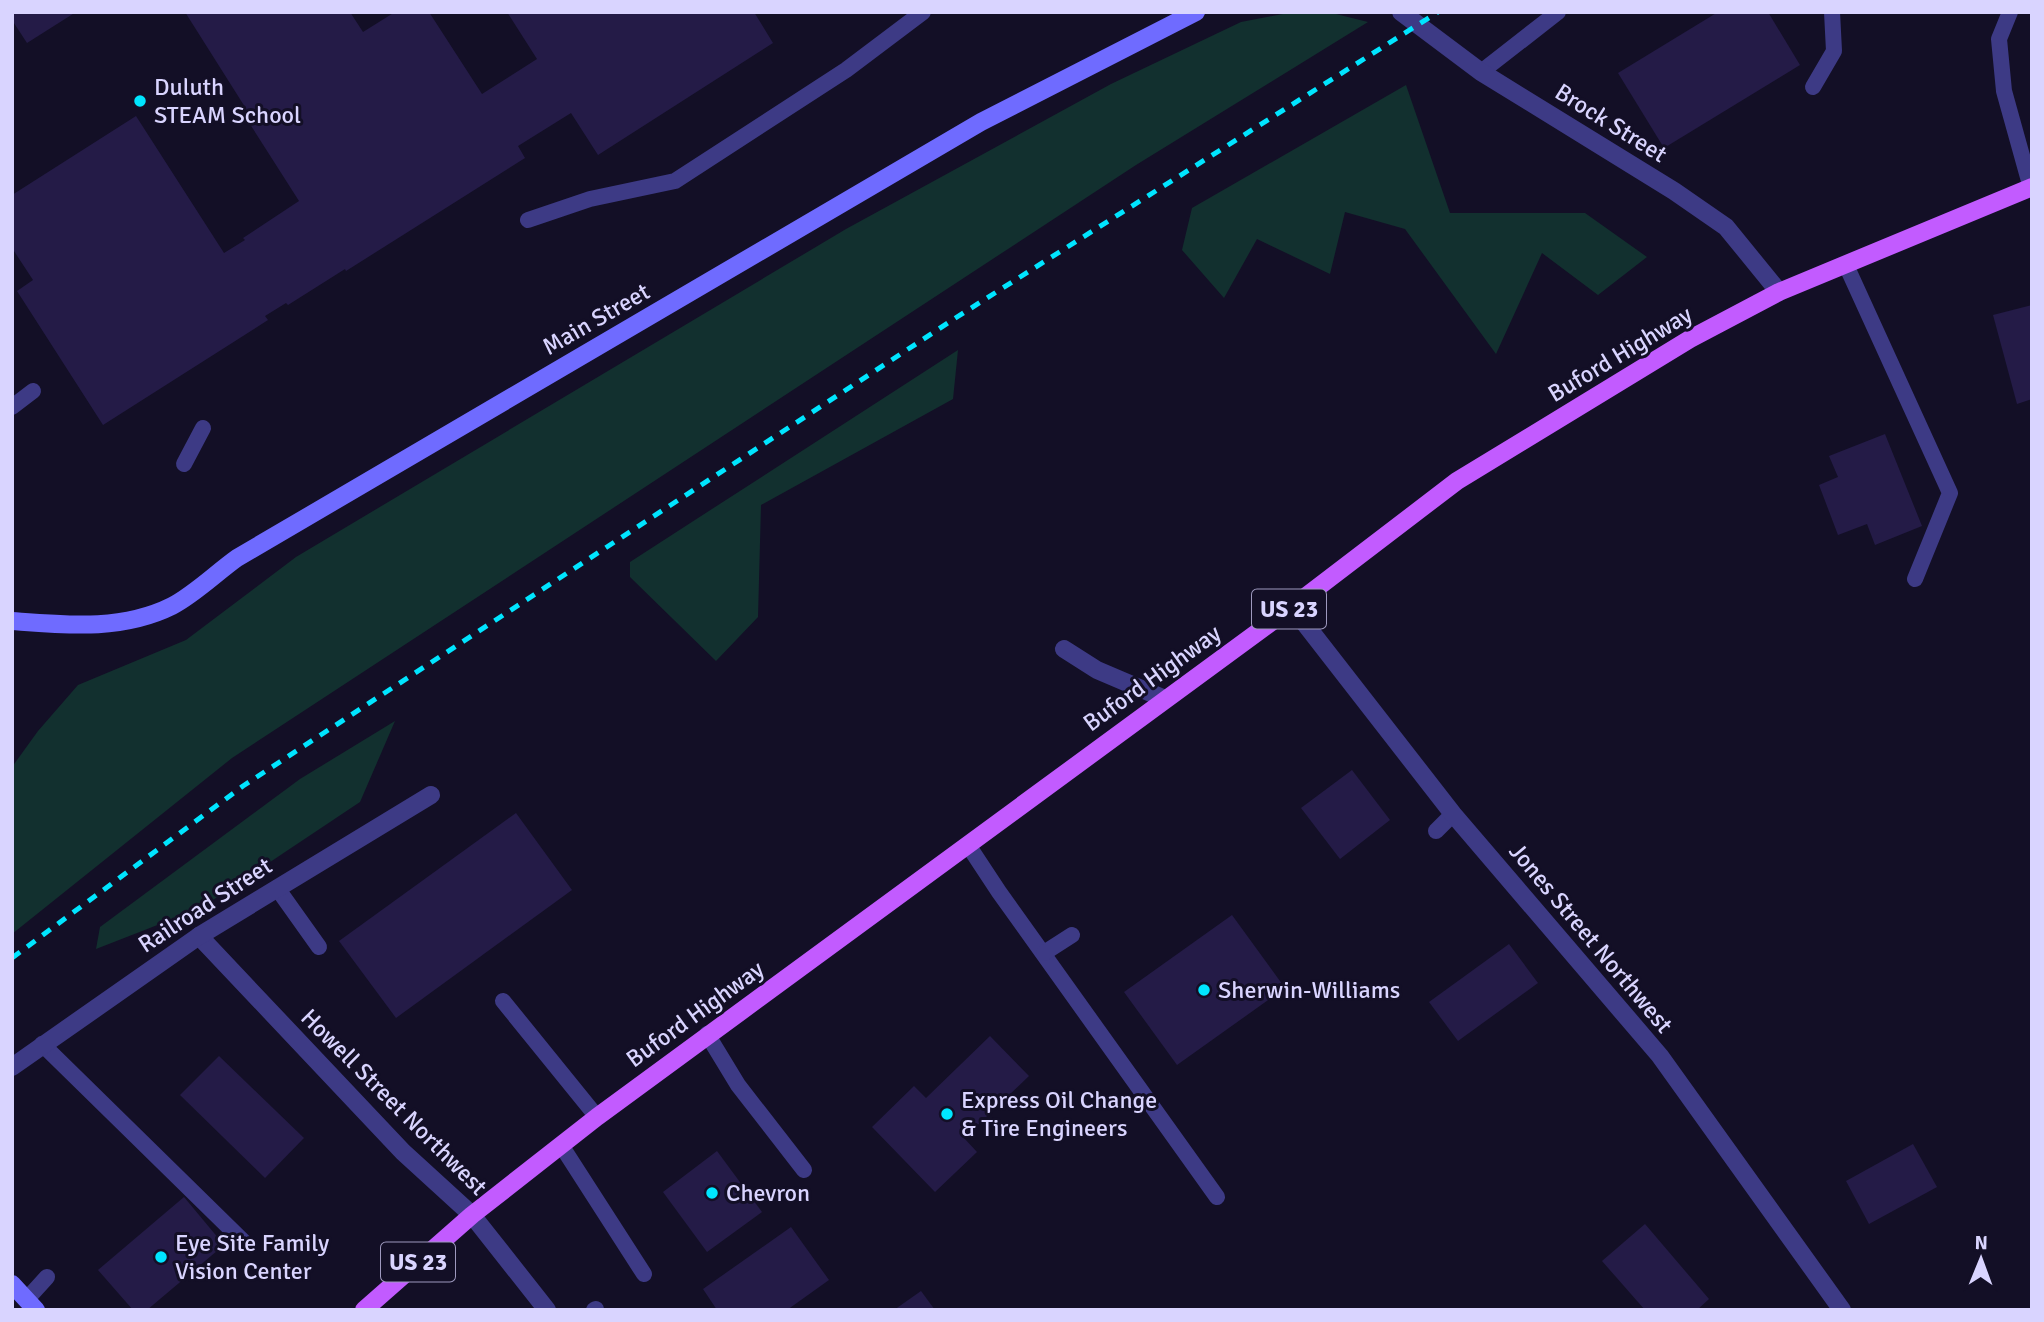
<svg xmlns="http://www.w3.org/2000/svg" width="2044" height="1322" font-family="Signika,sans-serif">
<style>
.green{fill:#12302f}
.building{fill:#241b47}
.lines{fill:none;stroke-linecap:round;stroke-linejoin:round}
.lane{stroke:#3d3a85;stroke-width:16}
.street{stroke:#3d3a85;stroke-width:18}
.secondary{stroke:#6f6bff;stroke-width:18}
.primary{stroke:#c25bff;stroke-width:18}
.rail{stroke:#00e5ff;stroke-width:5;stroke-dasharray:10 9;stroke-linecap:butt}
.poi-dot{fill:#00e5ff;stroke:#130f26;stroke-width:2.5}
.labels{text-anchor:middle;dominant-baseline:central;stroke-width:6;stroke-linejoin:round;paint-order:stroke}
.shield{fill:#130f26;stroke:#9e99be;stroke-width:2}
.shield-label{font-size:23px;font-weight:bold;fill:#d9d4ff}
.poi-label{font-size:24px;fill:#d9d4ff;stroke:#130f26;text-anchor:start}
.street-label{font-size:24px;fill:#d9d4ff;stroke:#130f26}
</style>
<rect width="100%" height="100%" fill="#130f26"/>
<!-- green -->
<g class="green">
<path d="M1293,12H1328L1368,22L1136,165L232,758L12,934V767L38,731L78,685L186,640L296,557L846,229L1111,84L1241,22Z"/>
<path d="M1406,85L1450,213H1585L1647,257L1598,295L1542,253L1496,354L1405,229L1345,212L1330,274L1257,239L1224,298L1182,250L1192,208Z"/>
<path d="M958,350L953,399L761,505L758,617L716,661L630,577V562Z"/>
<path d="M395,721L360,802L201,908L96,949L100,927L300,779Z"/>
</g>
<!-- building -->
<g class="building">
<path d="M12,12H76L27,43L12,20Z"/>
<path d="M185,12H350L363,32L395,12H429L482,94L537,59L507,12H754L773,43L598,155L571,113L518,146L525,158L346,271L345,269L288,305L286,303L265,316L268,320L103,425L17,291L33,280L12,248V195L136,116L224,253L245,240L243,238L299,201L241,110L245,107Z"/>
<path d="M1718,12H1768L1800,65L1664,148L1618,73Z"/>
<path d="M2032,305V399L2017,404L1993,315Z"/>
<path d="M1885,434L1922,526L1875,545L1867,524L1838,535L1819,485L1838,477L1829,456Z"/>
<path d="M1352,770L1390,820L1340,859L1301,808Z"/>
<path d="M516,813L572,890L396,1018L339,941Z"/>
<path d="M1232,915L1285,988L1177,1065L1124,992Z"/>
<path d="M1509,944L1538,983L1458,1041L1429,1002Z"/>
<path d="M990,1036L1029,1076L964,1138L977,1152L935,1192L872,1127L914,1086L926,1098Z"/>
<path d="M219,1056L304,1138L265,1178L180,1095Z"/>
<path d="M1913,1144L1937,1187L1869,1224L1846,1181Z"/>
<path d="M717,1151L762,1212L707,1252L663,1192Z"/>
<path d="M184,1197L224,1245L147,1310H133L98,1270Z"/>
<path d="M1645,1224L1709,1299L1697,1310H1645L1602,1261Z"/>
<path d="M791,1227L829,1280L787,1310H717L703,1289Z"/>
<path d="M921,1291L935,1310H894Z"/>
</g>
<g class="lines">
<!-- lane -->
<g class="lane">
<path d="M2010,12L1999,39L2004,91L2031,188"/>
<path d="M1481,72L1558,12"/>
<path d="M1813,87L1834,51L1832,12"/>
<path d="M528,220L590,199L675,181L846,70L923,12"/>
<path d="M1846,265L1950,493L1915,579"/>
<path d="M12,407L33,391"/>
<path d="M184,464L203,428"/>
<path d="M1436,831L1453,814"/>
<path d="M968,845L999,892L1217,1197"/>
<path d="M277,888L319,947"/>
<path d="M1044,953L1072,935"/>
<path d="M503,1001L597,1117"/>
<path d="M707,1034L738,1085L804,1170"/>
<path d="M42,1044L247,1245"/>
<path d="M561,1145L644,1274"/>
<path d="M27,1299L47,1277"/>
<path d="M594,1310L596,1309"/>
</g>
<!-- street -->
<g class="street">
<path d="M1401,12L1481,72L1674,191L1726,227L1779,292"/>
<path d="M1292,607L1453,814L1660,1056L1842,1310"/>
<path d="M1064,649L1097,670L1165,699"/>
<path d="M199,936L403,1152L472,1215L547,1310"/>
<path d="M12,1067L199,936L431,795"/>
</g>
<!-- secondary -->
<g class="secondary">
<path d="M12,621C66,625 122,631 172,606C195,594 216,573 237,558L981,122L1196,12"/>
<path d="M12,1284L36,1310"/>
</g>
<!-- primary -->
<path class="primary" d="M364,1310L472,1215L597,1117L1292,607L1457,481L1690,339L1779,292L2032,187"/>
<!-- rail -->
<path class="rail" d="M12,958L243,786L957,317L1438,12"/>
</g>
<!-- markers -->
<g class="poi-dot">
<circle cx="140" cy="101" r="7"/>
<circle cx="1204" cy="990" r="7"/>
<circle cx="947" cy="1114" r="7"/>
<circle cx="712" cy="1193" r="7"/>
<circle cx="161" cy="1257" r="7"/>
</g>
<g class="labels">
<!-- shield labels -->
<g class="shield">
<rect x="1252" y="589.5" width="74" height="39" rx="5"/>
<rect x="381" y="1242.5" width="74" height="39" rx="5"/>
</g>
<g class="shield-label">
<text x="1289" y="609">US 23</text>
<text x="418" y="1262">US 23</text>
</g>
<!-- poi labels -->
<g class="poi-label">
<text x="154" y="87">Duluth<tspan x="154" dy="28">STEAM School</tspan></text>
<text x="1218" y="990">Sherwin-Williams</text>
<text x="961" y="1100">Express Oil Change<tspan x="961" dy="28">&amp; Tire Engineers</tspan></text>
<text x="726" y="1193">Chevron</text>
<text x="175" y="1243">Eye Site Family<tspan x="175" dy="28">Vision Center</tspan></text>
</g>
<!-- street labels -->
<g class="street-label">
<text transform="translate(1611 123) rotate(32)">Brock Street</text>
<text transform="translate(596 319) rotate(-30)">Main Street</text>
<text transform="translate(1620 354) rotate(-31)">Buford Highway</text>
<text transform="translate(1152 678) rotate(-36)">Buford Highway</text>
<text transform="translate(205 905) rotate(-33)">Railroad Street</text>
<text transform="translate(1591 938) rotate(50)">Jones Street Northwest</text>
<text transform="translate(695 1014) rotate(-36)">Buford Highway</text>
<text transform="translate(394 1102) rotate(45)">Howell Street Northwest</text>
</g>
</g>
<!-- border -->
<rect width="2044" height="1322" fill="none" stroke="#d9d4ff" stroke-width="28"/>
<!-- north arrow -->
<g transform="translate(1981 1259) rotate(1)" stroke="#130f26" stroke-width="5" paint-order="stroke">
<path d="M0-5L12 26L0 18L-12 26Z" fill="#d9d4ff"/>
<text y="-10" font-size="19" font-weight="bold" text-anchor="middle" fill="#d9d4ff">N</text>
</g>
</svg>
